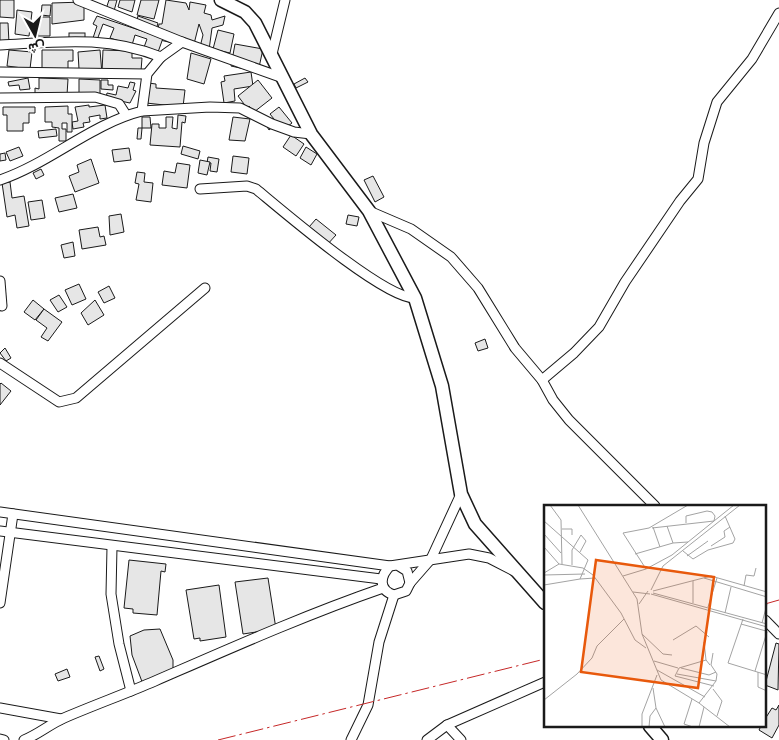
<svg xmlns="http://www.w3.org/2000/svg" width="779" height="740" font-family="Ubuntu,Vazirmatn,sans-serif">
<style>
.building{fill:#e6e6e6;stroke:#1a1a1a}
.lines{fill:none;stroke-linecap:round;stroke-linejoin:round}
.street-casing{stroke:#1a1a1a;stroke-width:11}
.secondary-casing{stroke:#1a1a1a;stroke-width:15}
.street{stroke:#fff;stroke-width:9}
.secondary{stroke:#fff;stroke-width:12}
.power{stroke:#c62828;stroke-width:1;stroke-dasharray:18 4 2.5 4;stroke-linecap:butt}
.inset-road{fill:none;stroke:#a3a3a3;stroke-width:1}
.view{fill:#e8590c;fill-opacity:0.15;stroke:#e8590c;stroke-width:2.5}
.inset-edge{fill:none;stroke:#1a1a1a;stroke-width:2.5}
</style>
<rect width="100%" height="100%" fill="#fff"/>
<!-- building -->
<g class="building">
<path d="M0,0H14V18L0,17Z"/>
<path d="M109,0H117L114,11L106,9Z"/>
<path d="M120,0H135L132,12L118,7Z"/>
<path d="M141,0H159L154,19L137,15Z"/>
<path d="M166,0L186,3L189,10L190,2L206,5L204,13L211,15L212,20L225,16L223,25L212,28L209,50L200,47L203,35L199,24L193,48L156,39L159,24H162Z"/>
<path d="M84,2V20L52,24V3Z"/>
<path d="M42,5H51L50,16L41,15Z"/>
<path d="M17,10L32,12L29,36L15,34Z"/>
<path d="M97,16L163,38L157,55L143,50L147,39L135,35L132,45L110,38L114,28L103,24L97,40L93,38L97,26L93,24Z"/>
<path d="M138,16L158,23L156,30L136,23Z"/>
<path d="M37,17H50V36H38Z"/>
<path d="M0,23H8L9,43H0Z"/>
<path d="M218,30L234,34L230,53L213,49Z"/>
<rect x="69" y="33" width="16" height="6"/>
<path d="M235,44L263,49L258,72L231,66Z"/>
<path d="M9,50L32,52L30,69L7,66Z"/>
<path d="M42,50H73V61H68V69H42Z"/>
<path d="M100,50L102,74H92V69H79L78,52Z"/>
<path d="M103,50L132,51V58H142L141,71L102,72Z"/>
<path d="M191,53L211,59L204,84L187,79Z"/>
<path d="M251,72L253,86L234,89L235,101L224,103L221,82L225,81L224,76Z"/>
<path d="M28,78L30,89L20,90L19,85L9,86L8,82Z"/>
<path d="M39,78L68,79L67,95L35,101V88L39,89Z"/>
<path d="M305,78L308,82L296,88L294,84Z"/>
<path d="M79,79L100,80V96H79Z"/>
<path d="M101,80H108V85H113V90L101,89Z"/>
<path d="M258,80L272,98L254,112L249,106L247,108L238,96Z"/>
<path d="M130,82L135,83L133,90L136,91L130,103L106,98L107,93L116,95L118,86L128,88Z"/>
<path d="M148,83L156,84V88L185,90L183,107L146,103Z"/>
<path d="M89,105V107L105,105L107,118L100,119V115L89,117L90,122L83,123L84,127L73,129L72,122L78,121L75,107Z"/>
<path d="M68,106V114H72V132H67V123H62V129H66V141H59V128L52,127V122H45V107Z"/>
<path d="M3,107H35V113H29V123H23V131H7V115H3Z"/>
<path d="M279,107L292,123L280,132L275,125L269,130L266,125L274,119L270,114Z"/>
<path d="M178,115L186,116L185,123L182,122L180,147L150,145L152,124H159V128H166V117H173L172,128L177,129Z"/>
<path d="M142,117H150L151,128H142Z"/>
<path d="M233,117L250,119L245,141L229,140Z"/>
<path d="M138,128H142L141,139H137Z"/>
<path d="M56,129L57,136L39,138L38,131Z"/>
<path d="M291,135L304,144L296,156L283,147Z"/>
<path d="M183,146L200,151L198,159L181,154Z"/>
<path d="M19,147L23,156L10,161L6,152Z"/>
<path d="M306,147L317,154L311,165L300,158Z"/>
<path d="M129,148L131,160L114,162L112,150Z"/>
<path d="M5,153L6,160L0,161V154Z"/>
<path d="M233,156L249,158L247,174L231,172Z"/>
<path d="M208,157L219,159L217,172L210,171L211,163H207Z"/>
<path d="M91,159L99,183L75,192L69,176L79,172L77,165Z"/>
<path d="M200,160L210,162L207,175L198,173Z"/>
<path d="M177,163L190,165L187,188L162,185L164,171L175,173Z"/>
<path d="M41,169L44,175L36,179L33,173Z"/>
<path d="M137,172L145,173L144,182L153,183L151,202L136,200L139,184L135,183Z"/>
<path d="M373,176L384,197L375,202L364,180Z"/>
<path d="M10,182L12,198L24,196L29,226L17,228L15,215L7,217L2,183Z"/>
<path d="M73,194L77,208L59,212L55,198Z"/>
<path d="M42,200L45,218L31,220L28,202Z"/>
<path d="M121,214L124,232L110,235L109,216Z"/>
<path d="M348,215L359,217L357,226L346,224Z"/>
<path d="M316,219L336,235L326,246L312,235L315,231L309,227Z"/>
<path d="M98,227L100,237L104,236L106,245L82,249L79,230Z"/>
<path d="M73,242L75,256L64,258L61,245Z"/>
<path d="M79,284L86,299L72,305L65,290Z"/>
<path d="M109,286L115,298L104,303L98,292Z"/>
<path d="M59,295L67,307L58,312L50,300Z"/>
<path d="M33,300L44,309L35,320L24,312Z"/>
<path d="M95,300L104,315L88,325L81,313Z"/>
<path d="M44,309L62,322L48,341L41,337L47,328L36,320Z"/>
<path d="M485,339L488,348L478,351L475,343Z"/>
<path d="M5,348L11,358L6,361L0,353Z"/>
<path d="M1,383L11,391L0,405V384Z"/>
<path d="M129,560L166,564L165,572L161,571L157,615L133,613V609L124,608Z"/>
<path d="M268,578L276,629L243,634L235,582Z"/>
<path d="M219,585L226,637L200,641V638L194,639L186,590Z"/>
<path d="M160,629L173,660V675L144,687L132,655L130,636L144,630Z"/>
<path d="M776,643L779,644L778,690L765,685Z"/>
<path d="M99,656L104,669L100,671L95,657Z"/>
<path d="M67,669L70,677L58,681L55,674Z"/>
<path d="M779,705V725L772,738L759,730L761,726H765V719L772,708L776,710Z"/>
</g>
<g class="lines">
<defs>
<g id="street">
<path d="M78,0L182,42L283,78"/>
<path d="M0,45C58,42 105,35 161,57L182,42"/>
<path d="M272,54L285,0"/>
<path d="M0,72L147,74"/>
<path d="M0,98L95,97L119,104L126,115"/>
<path d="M142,111L210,107L240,108L272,124L294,132L311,134"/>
<path d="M0,180C50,163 91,124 142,111L147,74L161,57"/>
<path d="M200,189L247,186L256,189C284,212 385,299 415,298"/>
<path d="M369,211L411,229L451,257L478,288L515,348L542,380L553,400L569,420L655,506"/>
<path d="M0,281L2,306"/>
<path d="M0,363L59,402L76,398L205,288"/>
<path d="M542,380L574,353L599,327L625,282L680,201L698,179L704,143L717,102L752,59L779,13"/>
<path d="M0,512L390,566"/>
<path d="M0,531L381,579"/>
<path d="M112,547L111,594L119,644L131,691"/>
<path d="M399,566L407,571L410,583L406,591L394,595C378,590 380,576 390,566L469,554L489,558L514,571"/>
<path d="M410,583L431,559L461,494"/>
<path d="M0,603L13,514"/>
<path d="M765,620L779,634"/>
<path d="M0,708L61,719"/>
<path d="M447,725L461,740"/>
<path d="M0,739L4,740"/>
<path d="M24,740C39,734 50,724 64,718C94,705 125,694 155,681C231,648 305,615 383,588"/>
<path d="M351,740L368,705L379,642L394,595"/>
<path d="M427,740L447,725L545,682"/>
</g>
<g id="secondary">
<path d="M221,0L245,12L255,23L311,134L369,211L415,298L442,386L461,494L475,524L545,603"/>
<path d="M650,726L662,740"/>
</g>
</defs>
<!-- street casing -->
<use href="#street" class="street-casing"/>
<!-- secondary casing -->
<use href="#secondary" class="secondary-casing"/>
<!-- street -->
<use href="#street" class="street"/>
<!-- secondary -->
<use href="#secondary" class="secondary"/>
<!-- power -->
<g class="power">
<path d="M765,604L779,600"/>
<path d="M218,740L545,659"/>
</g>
</g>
<!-- overview -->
<g transform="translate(544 505)">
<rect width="222" height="222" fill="#fff"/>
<path class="inset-road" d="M6,0L17,15L18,59M34,0L93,94L98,129L117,175L155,198L186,222M0,16L44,55L36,74L0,80M123,21L129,38M109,22L116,42M108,23L170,16L190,0M18,24H28V30M0,29L17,48M167,41L181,32L180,26L186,22M0,42L15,59L39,63L49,70L77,108L91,135L102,143M139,46L149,54L164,45L189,38L191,34L181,11M91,49L129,38L144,37M143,51L164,36M28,60V45L37,30L42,36L36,47M102,64L79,28L105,23L144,0M0,68L15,59M0,70L41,69M79,71L102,64L128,50L170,16L171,11L168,7L163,6L142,11V18M160,73L223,92M36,74L51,73M200,81L202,70L210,71L212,63M107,85L119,61L196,0M109,86L167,71L223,87M89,87L106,89M109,88L223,119M107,89L223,122M149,98V76M95,99L104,86M164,102L173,73M181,108L187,82M199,114L184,158L223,170M218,118L223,99M197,119L222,126M98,129L119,149L128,150M129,135L152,121L165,132M160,137L162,155M110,156L134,163M137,163L165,170L172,167M113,165L161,192M211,166L223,127M214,167V182L223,186M133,169L172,176M131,171L135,163L152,158L162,155L166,160M131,171L170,181M169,184L178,196L173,211M148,194L140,219L149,222M0,195L33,169L48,153L53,141L80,114M155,198L172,176L173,169L167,160L169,148M112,203L121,222M98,222V209L113,170M105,222L106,211L112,203L109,183M155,222L160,202"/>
<path class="view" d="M52,55L170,72L154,183L37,167Z"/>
<rect width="222" height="222" class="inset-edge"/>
</g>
<!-- north arrow -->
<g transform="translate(35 35) rotate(172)" stroke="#ffffff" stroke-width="4" paint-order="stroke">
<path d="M0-4L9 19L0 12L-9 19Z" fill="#1a1a1a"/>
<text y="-8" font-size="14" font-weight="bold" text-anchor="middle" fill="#1a1a1a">ش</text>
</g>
</svg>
